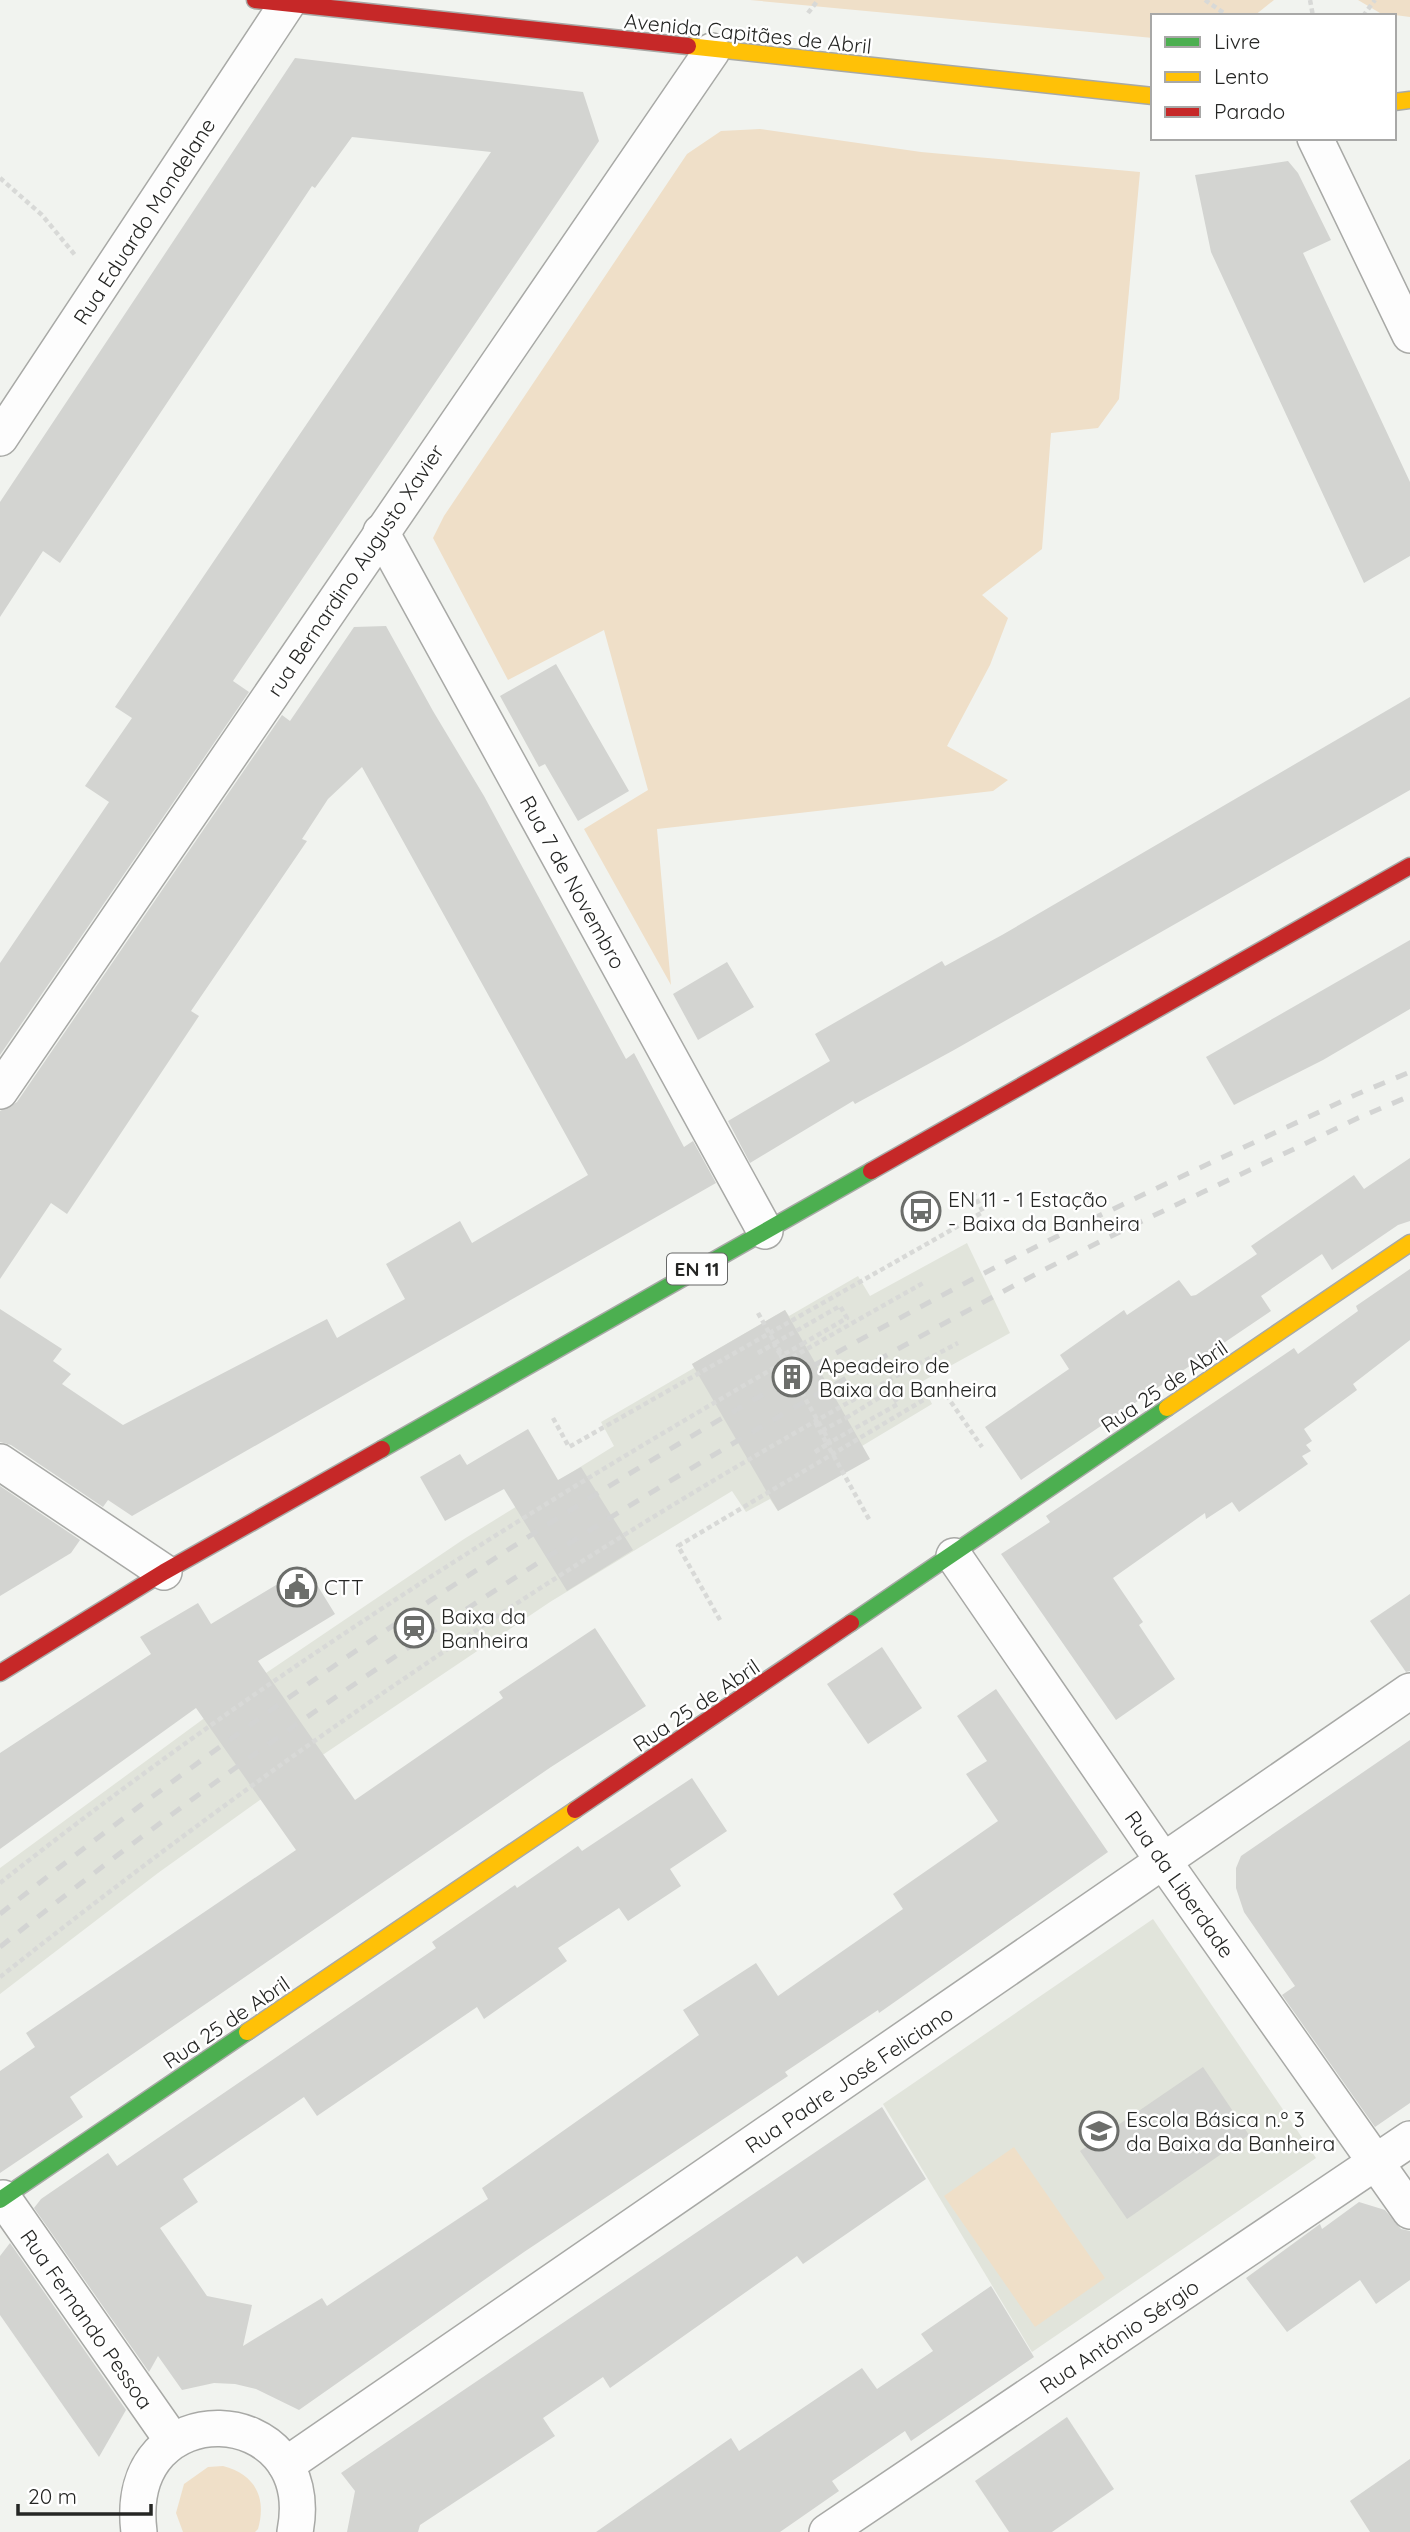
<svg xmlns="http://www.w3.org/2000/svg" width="1410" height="2532" font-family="Quicksand,sans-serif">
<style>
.built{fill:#e1e4db}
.green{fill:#efdfc8}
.building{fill:#d3d4d1}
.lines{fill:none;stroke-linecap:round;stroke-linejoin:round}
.street-casing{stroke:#a8a9a6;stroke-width:38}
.fast-casing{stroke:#a8a9a6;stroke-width:19}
.slow-casing{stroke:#a8a9a6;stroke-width:19}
.jam-casing{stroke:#a8a9a6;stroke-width:19}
.path{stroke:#d8d9d7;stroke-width:4.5;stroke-dasharray:5 3.5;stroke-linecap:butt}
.street{stroke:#fdfdfd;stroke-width:35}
.fast{stroke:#4caf50;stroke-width:16}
.slow{stroke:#ffc107;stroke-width:16}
.jam{stroke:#c62828;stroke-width:16}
.rail{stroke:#d3d4d3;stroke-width:5;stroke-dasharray:12 12;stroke-linecap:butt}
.path-bridge{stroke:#d8d9d7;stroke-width:4.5;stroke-dasharray:5 3.5;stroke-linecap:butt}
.labels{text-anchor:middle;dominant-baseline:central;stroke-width:5;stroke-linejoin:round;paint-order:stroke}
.shield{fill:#fff;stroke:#666766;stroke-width:2}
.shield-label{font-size:19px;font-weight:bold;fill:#252624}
.street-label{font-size:21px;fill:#252624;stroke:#fff}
.poi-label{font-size:21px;fill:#252624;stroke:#fff;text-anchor:start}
</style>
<rect width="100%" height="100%" fill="#f1f3ef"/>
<!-- built -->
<g class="built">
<path d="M967,1243L1010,1333L921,1382L932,1404L862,1446L778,1511L770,1499L746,1512L732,1491L550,1602L324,1754L158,1873L0,1994V1868L266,1673L464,1539L614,1446L601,1422L694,1368L692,1364L785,1310L789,1316L858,1276L870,1296Z"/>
<path d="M1153,1919L1316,2158L1032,2352L883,2104Z"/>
</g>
<!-- green -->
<g class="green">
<path d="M750,0H1274L1254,16H1153V38Z"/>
<path d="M1358,0H1410V17L1380,13Z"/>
<path d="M760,129L921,152L1140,172L1119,399L1098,428L1051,433L1042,549L982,595L1008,618L990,665L947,746L1008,780L993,791L657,829L671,985L584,829L648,790L604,630L508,680L433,538L444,516L687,154L721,131Z"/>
<path d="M1014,2147L1105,2278L1035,2327L944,2196Z"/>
<path d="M223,2466C255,2474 267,2498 258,2529L255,2532H183L176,2513L184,2484L208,2467Z"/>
</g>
<!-- building -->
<g class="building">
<path d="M295,58L583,92L599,141L233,681L249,692L0,1055V963L109,802L85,786L132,718L115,707L491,152L352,137L315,188L312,186L60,563L43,551L0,617V502Z"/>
<path d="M1288,161L1298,173L1331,240L1303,253L1410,482V556L1364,583L1211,252L1195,175Z"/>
<path d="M386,626L433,711L484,796L626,1059L634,1053L684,1147L693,1141L716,1183L132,1516L108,1500L103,1507L11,1445L0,1442V1309L62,1349L53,1361L71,1374L62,1384L123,1425L327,1319L337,1338L405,1299L386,1264L460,1221L472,1243L588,1175L362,767L328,799L302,839L307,841L191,1011L199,1016L67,1214L51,1203L0,1279V1111L17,1102L282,715L290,721L354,627Z"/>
<path d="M556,664L629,791L578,821L545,764L539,767L500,696Z"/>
<path d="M1410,697V790L954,1050L855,1104L853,1101L750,1163L728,1121L830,1061L815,1034L942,961L945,966L1002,935Z"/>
<path d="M1410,940V1009L1323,1060L1234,1105L1206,1057Z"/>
<path d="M727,962L754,1007L698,1040L673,994Z"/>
<path d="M1410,1158V1221L1398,1225L1332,1270L1322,1254L1261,1296L1271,1311L1021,1480L985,1427L1069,1369L1060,1355L1124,1310L1127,1315L1179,1280L1191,1296L1196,1295L1257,1254L1251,1246L1354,1175L1364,1189Z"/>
<path d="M1410,1269V1340L1353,1384L1357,1390L1304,1429L1312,1441L1306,1445L1311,1451L1302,1456L1308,1464L1239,1512L1232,1502L1206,1519L1205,1513L1113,1578L1143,1622L1139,1625L1175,1679L1116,1720L1001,1554L1050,1522L1046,1516L1294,1348L1298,1354L1358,1311L1356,1306Z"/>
<path d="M785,1310L870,1459L778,1511L692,1364Z"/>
<path d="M528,1429L558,1480L581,1467L633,1550L567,1591L504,1489L445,1521L420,1477L460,1454L467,1465Z"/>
<path d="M0,1486L80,1540L71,1553L0,1596Z"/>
<path d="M306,1567L335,1614L258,1661L355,1800L503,1698L499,1692L595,1628L646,1706L551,1767L70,2097L83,2117L0,2173V2071L35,2047L26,2033L296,1850L196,1708L0,1849V1753L151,1654L140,1637L198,1603L211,1624Z"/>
<path d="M1410,1594V1671L1406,1672L1370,1621Z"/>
<path d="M882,1647L922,1708L868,1744L827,1684Z"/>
<path d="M996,1689L1108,1852L879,2013L878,2010L785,2072L788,2076L524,2252L299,2410L256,2389L235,2384L214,2383L182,2390L158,2356L149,2372L34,2208L41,2199L108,2153L117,2166L436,1948L432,1942L515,1885L517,1888L578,1846L582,1851L692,1778L727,1831L670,1869L681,1886L628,1921L619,1908L558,1948L567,1961L484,2019L477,2007L317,2116L304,2097L183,2179L198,2202L160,2228L207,2296L252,2305L243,2346L322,2298L327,2306L488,2199L482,2188L699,2035L683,2010L756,1963L778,1996L903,1909L893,1894L998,1821L966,1774L987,1761L957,1716Z"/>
<path d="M1410,1740V2103L1375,2127L1282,1995L1295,1986L1244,1912L1236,1888V1868L1241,1856Z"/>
<path d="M1203,2067L1249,2135L1127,2219L1080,2151Z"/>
<path d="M882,2107L926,2179L803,2264L797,2256L610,2388L603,2377L543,2418L555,2436L420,2525L418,2532H347L355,2491L341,2473Z"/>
<path d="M1359,2202L1385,2210L1401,2229L1410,2231V2280L1376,2304L1360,2280L1287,2332L1246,2278L1320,2224L1322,2229Z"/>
<path d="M10,2243L126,2410L99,2457L0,2315V2256Z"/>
<path d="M991,2286L1034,2357L911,2441L905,2431L832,2481L839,2491L780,2532H596L731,2438L739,2451L862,2368L877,2389L933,2351L921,2334Z"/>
<path d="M1067,2417L1114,2489L1052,2532H1009L975,2481Z"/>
<path d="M1410,2459V2532H1370L1350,2501Z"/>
</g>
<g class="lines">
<defs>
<g id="street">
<path d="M1315,138L1410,335"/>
<path d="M0,438L287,4"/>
<path d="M381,532L765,1231"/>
<path d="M0,1091L712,51"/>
<path d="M0,1462L164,1572"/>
<path d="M954,1556L1164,1862L1410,2211"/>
<path d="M3,2198L172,2440"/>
<path d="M286,2465L1410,1691"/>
<path d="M139,2532C121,2389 321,2399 295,2532"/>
<path d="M827,2532L1410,2139"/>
</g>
<g id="fast">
<path d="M382,1449L871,1171"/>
<path d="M851,1623L1167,1408"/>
<path d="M0,2200L247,2032"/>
</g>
<g id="slow">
<path d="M688,46L1153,96"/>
<path d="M1394,102L1410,100"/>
<path d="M1167,1408L1410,1243"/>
<path d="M247,2032L575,1810"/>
</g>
<g id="jam">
<path d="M255,0L688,46"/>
<path d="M871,1171L1410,866"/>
<path d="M0,1673L164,1572L382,1449"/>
<path d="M575,1810L851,1623"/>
</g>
</defs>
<!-- street casing -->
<use href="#street" class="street-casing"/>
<!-- fast casing -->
<use href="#fast" class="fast-casing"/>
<!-- slow casing -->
<use href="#slow" class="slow-casing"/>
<!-- jam casing -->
<use href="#jam" class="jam-casing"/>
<!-- path -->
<g class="path">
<path d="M1205,0L1228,16"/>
<path d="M1310,0L1313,16"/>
<path d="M808,13L818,0"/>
<path d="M1363,16L1375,0"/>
<path d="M0,178L42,215L75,255"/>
<path d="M758,1313L775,1343L840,1306L847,1318L804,1343"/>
<path d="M758,1353L775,1343L786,1361"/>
<path d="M553,1418L569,1447L983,1212L973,1192"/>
<path d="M846,1418L890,1391L898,1404L827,1444L870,1521"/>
<path d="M815,1452L827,1444L815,1422"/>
<path d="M720,1620L678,1546L942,1389L982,1447"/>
<path d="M0,1883C289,1654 604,1462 925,1282"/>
<path d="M0,1977C300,1739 619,1522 958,1343"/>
</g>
<!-- street -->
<use href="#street" class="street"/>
<!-- fast -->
<use href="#fast" class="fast"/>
<!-- slow -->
<use href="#slow" class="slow"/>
<!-- jam -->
<use href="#jam" class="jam"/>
<!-- rail -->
<g class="rail">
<path d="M0,1914C293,1681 608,1473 939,1297C1075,1224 1216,1161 1355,1095L1410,1072"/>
<path d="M0,1947C309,1699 642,1486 991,1298C1110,1233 1236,1178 1358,1118L1410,1096"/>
</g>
<!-- path-bridge -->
<g class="path-bridge">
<path d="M804,1343L781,1356L823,1430L846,1418"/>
<path d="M758,1353L774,1344L781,1356"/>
<path d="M815,1452L830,1443L823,1430"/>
</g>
</g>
<!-- icons -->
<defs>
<symbol id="bus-ring" viewBox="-11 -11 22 22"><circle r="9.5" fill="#fff" stroke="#6c6e6b" stroke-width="1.5"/><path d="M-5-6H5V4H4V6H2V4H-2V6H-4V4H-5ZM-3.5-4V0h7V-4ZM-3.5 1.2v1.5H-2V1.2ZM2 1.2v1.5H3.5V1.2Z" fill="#6c6e6b"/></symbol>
<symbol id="building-ring" viewBox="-11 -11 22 22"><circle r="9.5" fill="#fff" stroke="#6c6e6b" stroke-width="1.5"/><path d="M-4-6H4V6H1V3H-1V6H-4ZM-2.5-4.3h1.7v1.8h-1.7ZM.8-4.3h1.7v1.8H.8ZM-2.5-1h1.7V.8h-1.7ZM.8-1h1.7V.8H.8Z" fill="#6c6e6b"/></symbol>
<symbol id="civic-ring" viewBox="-11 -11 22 22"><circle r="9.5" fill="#fff" stroke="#6c6e6b" stroke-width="1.5"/><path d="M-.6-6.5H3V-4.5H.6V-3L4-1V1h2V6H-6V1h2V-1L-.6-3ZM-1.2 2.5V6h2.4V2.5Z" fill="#6c6e6b"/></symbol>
<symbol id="station-ring" viewBox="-11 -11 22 22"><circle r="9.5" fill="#fff" stroke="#6c6e6b" stroke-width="1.5"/><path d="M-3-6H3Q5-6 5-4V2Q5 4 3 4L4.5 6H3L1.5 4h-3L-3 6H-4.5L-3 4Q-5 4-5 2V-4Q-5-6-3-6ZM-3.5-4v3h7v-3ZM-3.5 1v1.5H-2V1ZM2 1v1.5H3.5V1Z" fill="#6c6e6b"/></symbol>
<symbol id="school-ring" viewBox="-11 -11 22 22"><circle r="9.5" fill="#fff" stroke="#6c6e6b" stroke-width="1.5"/><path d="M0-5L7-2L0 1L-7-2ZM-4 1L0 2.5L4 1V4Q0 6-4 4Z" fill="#6c6e6b"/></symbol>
</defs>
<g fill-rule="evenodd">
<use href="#bus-ring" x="899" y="1189" width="44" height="44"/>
<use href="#building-ring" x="770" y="1355" width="44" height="44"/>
<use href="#civic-ring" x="275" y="1565" width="44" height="44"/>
<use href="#station-ring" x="392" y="1606" width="44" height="44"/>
<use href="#school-ring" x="1077" y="2109" width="44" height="44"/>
</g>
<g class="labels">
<!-- shield labels -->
<rect class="shield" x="667" y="1253.5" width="60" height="31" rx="5"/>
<g class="shield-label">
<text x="697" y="1269">EN 11</text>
</g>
<!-- street labels -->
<g class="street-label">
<text transform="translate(748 33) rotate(6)">Avenida Capitães de Abril</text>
<text transform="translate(144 221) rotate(-57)">Rua Eduardo Mondelane</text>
<text transform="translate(355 570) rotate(-56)">rua Bernardino Augusto Xavier</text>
<text transform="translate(573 882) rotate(61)">Rua 7 de Novembro</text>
<text transform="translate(1164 1386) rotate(-34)">Rua 25 de Abril</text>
<text transform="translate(696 1705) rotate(-34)">Rua 25 de Abril</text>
<text transform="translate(1180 1884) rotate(55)">Rua da Liberdade</text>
<text transform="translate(226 2022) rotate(-34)">Rua 25 de Abril</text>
<text transform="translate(849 2079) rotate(-34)">Rua Padre José Feliciano</text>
<text transform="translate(87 2319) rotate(55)">Rua Fernando Pessoa</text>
<text transform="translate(1119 2336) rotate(-34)">Rua António Sérgio</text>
</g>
<!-- poi labels -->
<g class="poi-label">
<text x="948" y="1199">EN 11 - 1 Estação<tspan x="948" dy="24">- Baixa da Banheira</tspan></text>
<text x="819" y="1365">Apeadeiro de<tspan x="819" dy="24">Baixa da Banheira</tspan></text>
<text x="324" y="1587">CTT</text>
<text x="441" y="1616">Baixa da<tspan x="441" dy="24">Banheira</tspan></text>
<text x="1126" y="2119">Escola Básica n.º 3<tspan x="1126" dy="24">da Baixa da Banheira</tspan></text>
</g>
</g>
<!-- legend -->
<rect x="1151" y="14" width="245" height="126" fill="#ffffff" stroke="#a8a8a7" stroke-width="2"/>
<rect x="1165" y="37" width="35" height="10" fill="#4caf50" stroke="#a8a8a7" stroke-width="2"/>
<text x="1214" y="49" font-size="21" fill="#252624">Livre</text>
<rect x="1165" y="72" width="35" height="10" fill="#ffc107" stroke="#a8a8a7" stroke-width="2"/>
<text x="1214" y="84" font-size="21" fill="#252624">Lento</text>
<rect x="1165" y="107" width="35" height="10" fill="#c62828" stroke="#a8a8a7" stroke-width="2"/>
<text x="1214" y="119" font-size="21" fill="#252624">Parado</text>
<!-- scale -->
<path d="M18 2504v10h133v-10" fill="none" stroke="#252624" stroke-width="3.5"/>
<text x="28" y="2504" font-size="21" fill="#252624" stroke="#ffffff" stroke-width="5" paint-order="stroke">20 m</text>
</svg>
